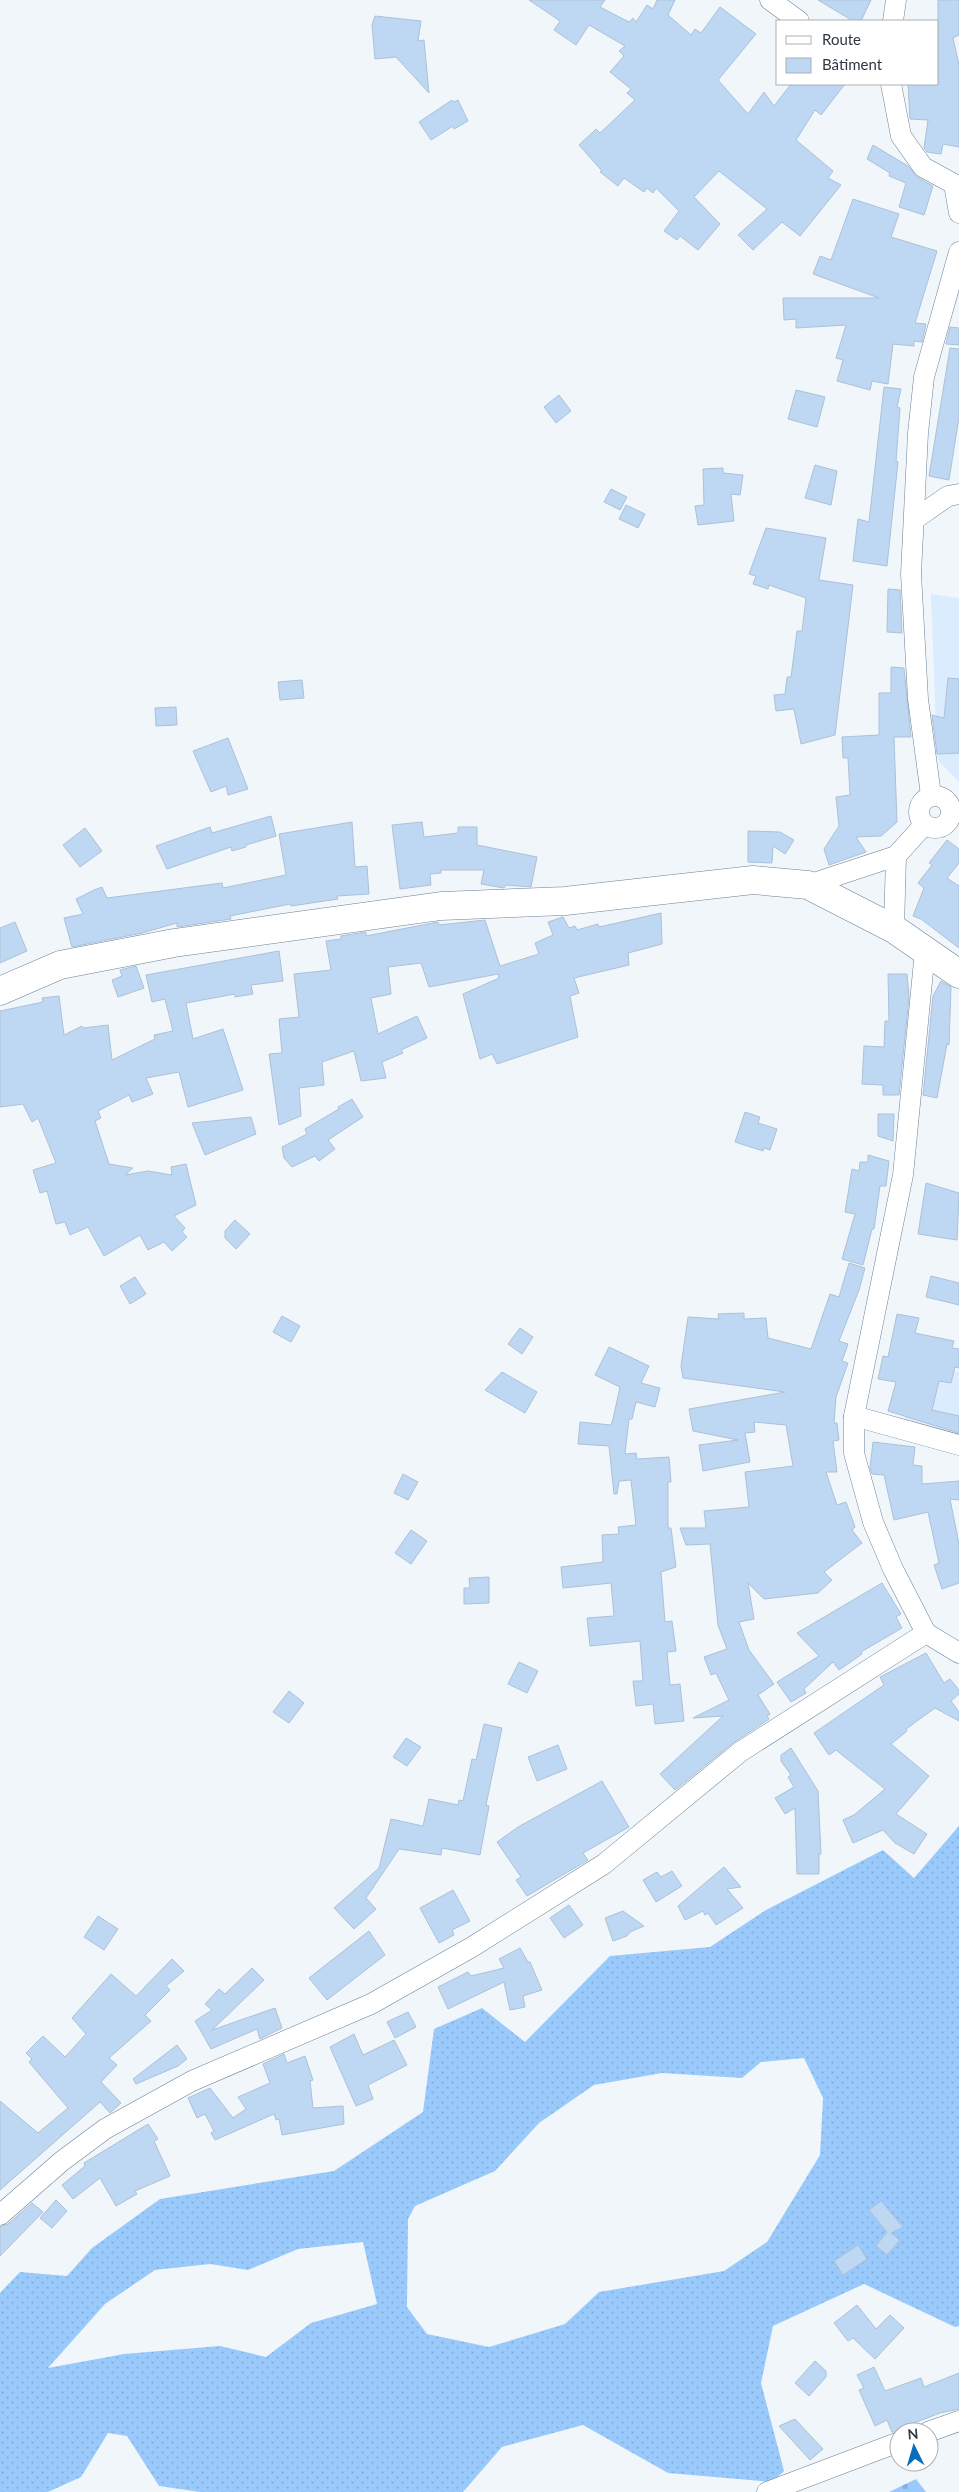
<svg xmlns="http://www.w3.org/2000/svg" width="959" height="2492" font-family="Lato,sans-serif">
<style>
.built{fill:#daecfe}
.grass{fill:url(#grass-dots);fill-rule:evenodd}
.cemetery{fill:url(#cemetery-stones)}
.building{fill:#bed8f3;stroke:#abc1d8}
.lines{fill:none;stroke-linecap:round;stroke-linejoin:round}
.street-casing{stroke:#6b8095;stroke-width:21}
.secondary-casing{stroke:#6b8095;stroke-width:29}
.street{stroke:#fff;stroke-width:20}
.secondary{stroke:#fff;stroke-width:28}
</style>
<defs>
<pattern id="grass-dots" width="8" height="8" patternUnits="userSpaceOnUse" patternTransform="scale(1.25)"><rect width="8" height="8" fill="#9acafb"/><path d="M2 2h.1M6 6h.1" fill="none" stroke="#85aed8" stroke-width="1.8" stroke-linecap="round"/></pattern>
<pattern id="cemetery-stones" width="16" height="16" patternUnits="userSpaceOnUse" patternTransform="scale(1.25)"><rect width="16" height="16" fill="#9acafb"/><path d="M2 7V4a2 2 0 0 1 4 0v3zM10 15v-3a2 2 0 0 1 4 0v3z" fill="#85aed8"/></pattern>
</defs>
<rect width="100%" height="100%" fill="#f1f6fb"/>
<!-- built -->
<g class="built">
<path d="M931,594L959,598V782L938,760L937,754Z"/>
<path d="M918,1356L942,1369L959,1372V1435L904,1422Z"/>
</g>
<!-- grass -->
<path class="grass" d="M959,1826V2326L955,2327L864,2284L773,2326L761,2383L784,2471L772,2482L668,2473L583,2425L502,2447L463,2492H200L159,2486L127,2436L108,2433L81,2477L48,2492H0V2293L20,2272L67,2276L92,2248L160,2199L334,2171L423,2112L434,2029L482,2008L525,2042L610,1956L710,1947L766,1910L883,1850L914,1878ZM804,2058L823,2098L820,2155L767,2242L724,2271L599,2292L565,2324L489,2347L427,2334L407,2307L408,2219L415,2206L495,2171L539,2123L594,2085L662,2073L742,2078L761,2062ZM363,2242L377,2304L311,2323L266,2357L220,2346L124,2354L48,2368L105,2304L155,2270L210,2264L248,2270L298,2249Z"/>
<!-- cemetery -->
<path class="cemetery" d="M916,2479L926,2492H889Z"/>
<!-- building -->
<g class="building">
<path d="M529,0H605L600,7L629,22L633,18L636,22L647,5L653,9L657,0H675L668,15L691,35L695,29L701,33L720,7L756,34L718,80L748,114L764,92L774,106L791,84H845L821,115L815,110L796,140L833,171L828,178L841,185L800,236L782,222L753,250L738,235L767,209L719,171L694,197L720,224L698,250L680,236L677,240L664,231L679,211L656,188L653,193L647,188L644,192L624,178L618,186L600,172L602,171L579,145L596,129L600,133L635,100L627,93L631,89L610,72L624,56L619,51L625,46L589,25L576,45L554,30L560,21Z"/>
<path d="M818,0H871L861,21H853Z"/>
<path d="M938,0H959V35L953,38L959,65V147L943,144L941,154L927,152L924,148L928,120L910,119L908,84H938Z"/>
<path d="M375,16L421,21L418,41L424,40L429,93L396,57L375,59L372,25Z"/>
<path d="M452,100L454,102L458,100L468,121L454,129L453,126L431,140L419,122Z"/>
<path d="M873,145L908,166L917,177L933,186L924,215L899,207L906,183L889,176L890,173L867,159Z"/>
<path d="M853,199L899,214L891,237L937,251L915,323L926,324L922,342L914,341V346L893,344L888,384L872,381L870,390L837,381L843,360L836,358L846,325L796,328V319L784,320L783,298H879L813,274L820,256L831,260Z"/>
<path d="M950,327L959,328V345L946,344Z"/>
<path d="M950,348L959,349V417L949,480L929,476Z"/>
<path d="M884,387L901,389L897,407L900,408L896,461L898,462L887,566L853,561L858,519L869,522Z"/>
<path d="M796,390L825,397L817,427L788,419Z"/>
<path d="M559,395L571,411L556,423L544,407Z"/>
<path d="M815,465L837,471L831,505L805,498Z"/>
<path d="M723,468V473L743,475L740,495L731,494L734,521L698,525L695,506L704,505L703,469Z"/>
<path d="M611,489L627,497L620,510L604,502Z"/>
<path d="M626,505L645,514L638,528L619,519Z"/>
<path d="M766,528L826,538L819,580L853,585L835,735L801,744L794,709L776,711L774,695L785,694L787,677H791L797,631H802L806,598L769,585L768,589L753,584L756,576L749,574Z"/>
<path d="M888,589L900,590L902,633L887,632Z"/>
<path d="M891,667L904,668L911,737H894L897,822L881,836L856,837L866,852L829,865L824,849L839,826L836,797L850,795L848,758H843L842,737L879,735V693H891Z"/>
<path d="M948,678L959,679V753L937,754L932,715L944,718Z"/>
<path d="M302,680L304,698L280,700L278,682Z"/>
<path d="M176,707L177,725L156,726L155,708Z"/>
<path d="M228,738L248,789L228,795L226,786L211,792L193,751Z"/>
<path d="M271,816L276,836L246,845V847L232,851L231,847L167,869L156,846L210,827L212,833Z"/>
<path d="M352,822L355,867L367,866L369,894L337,896L338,899L291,906L290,904L230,916L231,919L177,927V923L142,933L72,947L64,918L83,914L76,899L94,890L102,887L107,898L222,883L223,888L286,875L279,834Z"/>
<path d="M422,822L424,837L458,833V827H477V845L537,857L531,887L506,885L504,888L481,884L484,870H441V873L430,874L431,885L400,889L392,825Z"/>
<path d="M85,828L102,851L80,867L63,845Z"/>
<path d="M748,831L780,832L794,840L785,854L773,846L772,863L748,862Z"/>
<path d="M947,840L959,849V863L947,878L959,886V948L921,919L913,916L924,888L918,883L932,865L929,863Z"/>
<path d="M661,913L662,944L628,953L629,965L574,978L579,993L570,996L578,1037L497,1064L492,1054L480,1059L463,994L499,978L498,974L429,987L421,963L388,967L391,994L371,998L378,1034L417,1016L427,1038L401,1050L403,1053L382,1062L386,1078L361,1081L354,1051L322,1062L324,1085L299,1088L301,1116L279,1125L269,1054L282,1053L279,1019L299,1017L294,974L331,970L326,941L341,939V936L366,932V936L438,922L439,925L485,920L500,966L539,954L535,943L553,935L548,922L563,917L569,928L575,926L577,930L598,924L599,927Z"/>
<path d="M15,922L27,951L0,963V928Z"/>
<path d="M279,951L283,981L251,985L253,994L235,997V994L186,1003L193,1039L223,1029L243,1090L188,1107L179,1072L146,1078L153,1094L132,1102L129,1095L98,1111L101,1118L95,1121L109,1164L133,1168L125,1175L148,1171L172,1175L171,1167L186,1164L196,1205L174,1216L185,1228L182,1232L187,1237L172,1251L164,1242L148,1250L140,1235L104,1256L88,1227L70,1235L65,1222L56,1224L47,1191L40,1193L33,1170L56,1163L38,1118L32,1122L23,1104L0,1107V1011L43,1002L42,998L59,996L64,1035L82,1026L83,1028L108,1025L112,1060L155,1039L154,1035L173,1031L165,999L152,1002L146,975Z"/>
<path d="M136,966L144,988L118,997L112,980L122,976L120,970Z"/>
<path d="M888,974H907L909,997L899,1095H883V1085L862,1084L864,1046L884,1047L885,1021H889Z"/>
<path d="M941,981L951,987L949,1045L947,1044L937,1098L923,1095L933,996Z"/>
<path d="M352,1099L363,1117L328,1140L335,1149L319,1161L315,1156L292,1167L284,1158L282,1147L307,1134L305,1129L339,1109L338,1107Z"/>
<path d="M745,1112L760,1117L758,1123L777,1129L770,1150L764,1148L763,1151L735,1142Z"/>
<path d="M878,1114H894L893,1141L878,1136Z"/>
<path d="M251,1117L256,1134L205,1155L192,1123Z"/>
<path d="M868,1155L889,1161L886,1186H880L874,1229H872L863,1265L842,1259L855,1214L845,1212L852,1169L859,1171L860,1162H868Z"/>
<path d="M926,1183L959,1193L957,1240L918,1234Z"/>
<path d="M235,1220L250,1234L236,1249L225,1238V1231Z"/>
<path d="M849,1263L865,1268L859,1290L839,1341L848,1344L842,1361L848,1363L836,1397L834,1423H837L839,1440L833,1441L837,1472H826L837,1505L846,1502L855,1527L852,1530L862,1543L824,1572L832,1580L818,1593L764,1599L748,1583L754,1619L739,1622L749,1650L774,1684L758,1695L770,1714L767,1716L769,1719L733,1743L675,1790L660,1774L723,1716L693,1718L729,1700L716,1673L711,1675L704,1657L727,1649L718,1625L710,1544L686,1545L680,1528H706L704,1511L749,1507L745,1472L793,1466L786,1425L754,1422L755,1432L745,1433L750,1462L703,1471L699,1445L738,1440L693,1431L689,1409L785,1392L683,1378L681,1366L688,1317L719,1319L718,1314L744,1313V1319L766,1318L768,1338L811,1349L830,1294L839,1297Z"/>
<path d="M931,1276L959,1283V1305L926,1297Z"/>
<path d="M135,1277L146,1294L130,1304L120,1286Z"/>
<path d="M897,1314L919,1318L915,1333L954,1341L952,1348L959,1349V1368L955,1367L951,1383L939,1381L932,1410L959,1416V1433L888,1411L896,1382L878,1379L883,1356L888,1357Z"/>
<path d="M282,1316L300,1326L291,1342L273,1332Z"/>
<path d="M520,1328L533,1337L522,1354L508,1344Z"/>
<path d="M609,1347L649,1366L641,1383L660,1388L655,1407L636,1402L632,1419H629L625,1454L636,1453L637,1459L669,1457L671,1482H668V1528H671L676,1567L661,1572L665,1622L672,1621L676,1651L667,1652L670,1685L680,1684L684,1721L655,1724L653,1704L636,1706L633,1681H643L640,1641L590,1646L587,1618L614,1616L611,1583L563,1588L561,1567L603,1562L602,1535L619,1534L618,1527L636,1525L631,1480L619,1481L617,1494H614L609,1446L578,1444L580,1422L611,1425L613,1419L620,1387L595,1375Z"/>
<path d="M502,1372L537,1392L525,1413L485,1390Z"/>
<path d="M873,1442L915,1447L913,1465L922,1466V1484L959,1481V1500L950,1499L959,1544V1583L942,1589L934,1565L939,1563L928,1512L894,1520L884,1475L872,1474L870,1468Z"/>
<path d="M403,1474L418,1482L408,1500L394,1493Z"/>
<path d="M411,1530L427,1541L411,1564L395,1553Z"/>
<path d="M489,1577V1603L464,1604V1588H470L469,1578Z"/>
<path d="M882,1583L901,1614L896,1617L902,1628L861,1652L862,1654L839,1670L833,1662L804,1689L806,1693L791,1702L777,1682L819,1656L797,1633Z"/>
<path d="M926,1653L944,1683L950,1679L959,1690V1694L951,1701L959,1712V1721L935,1708L906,1729L907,1731L891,1744L929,1776L896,1814L927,1834L914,1854L895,1843L883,1830L853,1843L843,1820L854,1815L885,1789L836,1750L829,1755L814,1733L884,1685L880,1677Z"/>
<path d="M519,1662L538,1671L527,1693L508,1684Z"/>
<path d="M289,1691L304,1703L289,1723L273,1712Z"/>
<path d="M484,1724L502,1728L486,1805L489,1806L480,1855L442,1848L441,1855L399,1849L366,1898L376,1909L354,1929L334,1908L379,1868L391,1819L423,1826L429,1799L458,1805L459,1800L463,1801L472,1759L476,1760Z"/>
<path d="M406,1738L421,1747L407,1766L393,1757Z"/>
<path d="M558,1745L567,1769L537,1781L528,1757Z"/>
<path d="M791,1748L818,1791L821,1854H819V1874H797L795,1808L785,1814L775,1798L794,1787L788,1777L791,1775L781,1761V1755Z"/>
<path d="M602,1781L629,1827L583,1853L588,1860L527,1896L516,1880L521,1877L497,1842L518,1827Z"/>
<path d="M724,1867L741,1887L727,1889L743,1908L716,1925L708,1913L705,1915L703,1911L685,1920L678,1906Z"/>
<path d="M672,1871L682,1886L656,1902L643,1880L657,1872L661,1877Z"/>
<path d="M453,1890L470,1921L452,1930L454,1935L439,1943L420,1908Z"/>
<path d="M569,1905L583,1925L564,1938L550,1918Z"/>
<path d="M623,1911L644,1926L630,1932L627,1936L613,1941L605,1918Z"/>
<path d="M98,1916L118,1929L104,1950L84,1937Z"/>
<path d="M369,1931L385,1955L327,2000L309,1978Z"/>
<path d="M520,1948L528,1962H530L542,1990L523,1996L525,2007L510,2010L504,1982L448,2009L438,1987L468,1972L471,1976L504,1968L499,1959Z"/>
<path d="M172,1959L184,1971L166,1986L170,1990L145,2015L151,2021L109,2058L117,2065L101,2082L121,2103L110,2113L100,2102L0,2190V2101L38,2133L68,2108L29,2062L32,2059L26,2053L43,2036L65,2057L86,2034L72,2018L111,1974L136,1996Z"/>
<path d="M252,1968L264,1980L212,2030L275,2008L282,2028L260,2039L257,2029L211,2049L195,2021L212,2010L205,2004L219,1989L225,1994Z"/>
<path d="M408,2012L416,2027L395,2038L387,2022Z"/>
<path d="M354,2034L363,2055L394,2040L407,2065L368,2085L373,2099L356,2106L330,2047Z"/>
<path d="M177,2045L187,2059L178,2066L136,2084L133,2079Z"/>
<path d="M284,2054L287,2063L305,2056L313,2080L310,2081L313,2108L343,2106L344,2124L282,2135L279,2119L276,2120L274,2114L215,2140L211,2133L214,2131L205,2114L197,2118L188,2098L210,2088L233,2118L246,2109L238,2097L270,2083L263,2064Z"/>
<path d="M148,2124L158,2139L154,2141L170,2176L135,2191L137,2194L116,2206L100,2178L73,2199L62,2185L85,2166L84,2163Z"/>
<path d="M56,2200L67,2211L52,2228L40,2218Z"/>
<path d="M881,2201L903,2227L891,2233L900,2240L887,2255L876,2246L887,2232L869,2210Z"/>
<path d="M32,2203L43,2212L0,2256V2227L8,2224Z"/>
<path d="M858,2245L867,2259L843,2275L834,2261Z"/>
<path d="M857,2305L876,2329L890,2315L904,2328L875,2359L853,2338L848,2341L834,2323Z"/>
<path d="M815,2361L826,2371V2377L809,2396L795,2383Z"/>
<path d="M874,2367L885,2391L921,2378L924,2387L959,2373V2409L940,2413L906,2426V2432H892L887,2420L875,2426L859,2390L864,2388L857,2375Z"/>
<path d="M795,2419L823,2449L810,2460L779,2426Z"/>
</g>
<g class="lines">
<defs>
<g id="street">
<path d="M770,0L799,21"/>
<path d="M893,21L896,0"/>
<path d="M891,84L901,136L923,167L954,184L959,213"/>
<path d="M915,519L948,496L959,494"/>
<path d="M931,795L918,699L911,574L918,433L924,377L959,252"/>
<circle cx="935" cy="812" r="16"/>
<path d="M808,885L896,856L924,825"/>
<path d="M894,929L896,856"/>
<path d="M925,951L903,1175L854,1416L959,1445"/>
<path d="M854,1416V1453L873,1522L893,1569L926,1633L959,1653"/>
<path d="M0,2215L62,2161L105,2129L192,2081L371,2004L472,1947L604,1864L740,1752L926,1633"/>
<path d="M928,2432L959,2421"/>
<path d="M767,2492L899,2442"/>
</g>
<path id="secondary" d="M0,991L60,965L174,943L441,906L565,901L753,880L808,885L894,929L959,974"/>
</defs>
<!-- street casing -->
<use href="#street" class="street-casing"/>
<!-- secondary casing -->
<use href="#secondary" class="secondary-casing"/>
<!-- street -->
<use href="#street" class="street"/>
<!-- secondary -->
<use href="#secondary" class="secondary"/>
</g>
<!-- legend -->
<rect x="776" y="20" width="162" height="65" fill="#ffffff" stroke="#acafb3"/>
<rect x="786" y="36" width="25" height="8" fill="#ffffff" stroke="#acafb3"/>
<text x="822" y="45" font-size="15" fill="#2f3841">Route</text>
<rect x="786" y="58" width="25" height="15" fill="#bed8f3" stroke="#acafb3"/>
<text x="822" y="70" font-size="15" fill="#2f3841">Bâtiment</text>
<!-- north arrow -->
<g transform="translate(914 2447) rotate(355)"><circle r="24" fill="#ffffff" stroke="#acafb3"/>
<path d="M0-4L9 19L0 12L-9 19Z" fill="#066eba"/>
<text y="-8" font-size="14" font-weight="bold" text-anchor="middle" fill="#2f3841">N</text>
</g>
</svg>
